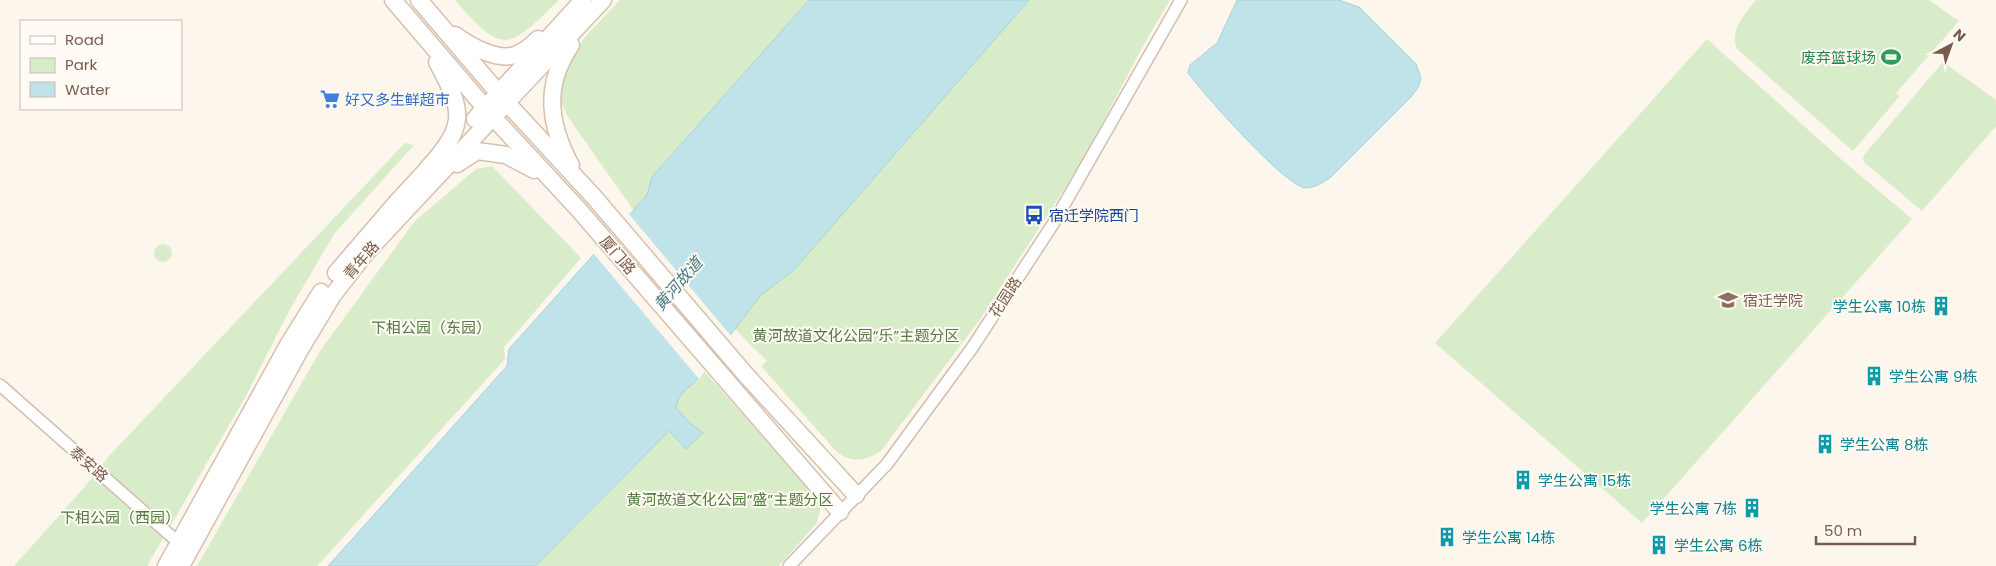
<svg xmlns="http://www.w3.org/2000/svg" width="1996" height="566" font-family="Poppins,'Noto Sans SC',sans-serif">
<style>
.green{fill:#d8ecc9}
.water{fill:#bfe3e8;stroke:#a5d3da}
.pier{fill:#fdf6ec}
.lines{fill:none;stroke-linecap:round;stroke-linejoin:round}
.street-casing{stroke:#d1beb0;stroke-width:14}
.secondary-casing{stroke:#d6c0b0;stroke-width:19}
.street{stroke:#fff;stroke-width:11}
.secondary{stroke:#fff;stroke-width:16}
.labels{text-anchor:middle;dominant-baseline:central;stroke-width:4;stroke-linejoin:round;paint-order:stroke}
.leisure-label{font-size:15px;fill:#27864d;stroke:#fffaf3;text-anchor:end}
.shop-label{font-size:15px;fill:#366cbe;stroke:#fffaf3;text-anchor:start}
.transit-label{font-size:15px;fill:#164399;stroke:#fffaf3;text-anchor:start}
.street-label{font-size:15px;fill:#7a5c4d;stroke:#fffaf3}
.education-label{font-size:15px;fill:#785e54;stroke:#fffaf3;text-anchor:start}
.culture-label{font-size:15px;fill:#0d838f;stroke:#fffaf3;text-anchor:start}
.park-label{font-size:15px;fill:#537a41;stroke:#fffaf3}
.water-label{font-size:16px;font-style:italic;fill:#437c86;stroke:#fffaf3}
</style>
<rect width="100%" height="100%" fill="#fdf6ec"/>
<!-- green -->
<g class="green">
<path d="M455,0H559C547,11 523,38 507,40C488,41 467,13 455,0Z"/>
<path d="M620,0H809L652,177L647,195L634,211L568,117C564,108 557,98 559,88C564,53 597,25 620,0Z"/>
<path d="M1029,0H1170L1143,46L1083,160L981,318L881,451C865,461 850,464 835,450L761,366L767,361L734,328L760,296L794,270Z"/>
<path d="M1756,0H1929L1959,21L1896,93L1900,96L1853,151L1737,49C1729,30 1745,14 1756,0Z"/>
<path d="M1707,39L1842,160L1912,219L1642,523L1435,343Z"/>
<path d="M1943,62L1996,100V126L1922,211L1865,163L1863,159L1864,155Z"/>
<path d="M405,143L414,145L334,234L288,313L246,396L147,566H14L83,489L109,456Z"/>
<path d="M492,166L581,258L504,347L505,359L317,566H197L320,351L414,222L476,169Z"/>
<circle cx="163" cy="253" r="9"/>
<path d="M703,370L814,493L821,506L817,523L779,566H535L669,431L702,432L691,424L676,408C678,391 693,383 703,370Z"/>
</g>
<!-- water -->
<g class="water">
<path d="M809,0H1029L794,270L760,296L694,383C684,391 678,395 676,408L691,424L703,433L686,449L669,431L535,566H328L507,366L509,349L647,195L652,177Z"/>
<path d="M1237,0H1339L1359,7L1416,64L1421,78L1419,86L1411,97L1331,177C1324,182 1315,188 1306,188C1285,187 1203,93 1188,73L1190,65L1217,43Z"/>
</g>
<!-- pier -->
<path class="pier" d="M628,213L731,336L699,379L593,253Z"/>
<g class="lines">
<defs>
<g id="street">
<path d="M0,385L179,543"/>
<path d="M789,566L887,464L972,348L1053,224L1181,0"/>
</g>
<g id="secondary">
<path d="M393,0L492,116L579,210L840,512"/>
<path d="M419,0L507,103L594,197L746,375L856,495"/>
<path d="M455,35C470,46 497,61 515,55C524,52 532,45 538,39"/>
<path d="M475,119L583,0"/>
<path d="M457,164L477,151L506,155L534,170"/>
<path d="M571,165C567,159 564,151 561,144C547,109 549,77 571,45"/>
<path d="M427,169C467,125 464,112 437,62"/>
<path d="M336,273L397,202L434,162"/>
<path d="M166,566L288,345L321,292"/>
<path d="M181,566L301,348L333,295L365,254L405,211L603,0"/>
</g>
</defs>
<!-- street casing -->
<use href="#street" class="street-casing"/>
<!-- secondary casing -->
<use href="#secondary" class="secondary-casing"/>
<!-- street -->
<use href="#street" class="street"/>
<!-- secondary -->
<use href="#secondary" class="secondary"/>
</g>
<!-- icons -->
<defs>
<symbol id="stadium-bare" viewBox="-9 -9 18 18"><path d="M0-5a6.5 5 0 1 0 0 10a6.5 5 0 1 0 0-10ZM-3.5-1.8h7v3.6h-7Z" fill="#2e9e5b" stroke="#fffaf3" stroke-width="2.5" paint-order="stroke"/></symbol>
<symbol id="supermarket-bare" viewBox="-9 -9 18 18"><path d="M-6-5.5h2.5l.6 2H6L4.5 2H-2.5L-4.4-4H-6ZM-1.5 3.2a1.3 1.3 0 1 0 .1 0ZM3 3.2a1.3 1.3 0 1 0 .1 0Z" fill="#3f7fe0" stroke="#fffaf3" stroke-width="2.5" paint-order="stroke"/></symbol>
<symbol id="bus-bare" viewBox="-9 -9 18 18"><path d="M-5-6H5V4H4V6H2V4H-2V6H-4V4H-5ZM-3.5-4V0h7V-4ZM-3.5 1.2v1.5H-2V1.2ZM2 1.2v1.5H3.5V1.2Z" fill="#1a4fb4" stroke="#fffaf3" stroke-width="2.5" paint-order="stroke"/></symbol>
<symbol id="university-bare" viewBox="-9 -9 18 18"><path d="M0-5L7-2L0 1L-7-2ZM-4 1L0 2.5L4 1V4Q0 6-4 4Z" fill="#8d6e63" stroke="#fffaf3" stroke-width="2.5" paint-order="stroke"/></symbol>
<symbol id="building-bare" viewBox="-9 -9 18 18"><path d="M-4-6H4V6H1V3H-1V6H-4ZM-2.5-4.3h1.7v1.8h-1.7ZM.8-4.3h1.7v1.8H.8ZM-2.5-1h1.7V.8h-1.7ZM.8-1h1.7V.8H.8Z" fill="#0f9aa8" stroke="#fffaf3" stroke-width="2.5" paint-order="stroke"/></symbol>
</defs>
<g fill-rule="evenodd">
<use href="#stadium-bare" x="1877" y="43" width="28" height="28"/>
<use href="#supermarket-bare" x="316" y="85" width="28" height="28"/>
<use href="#bus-bare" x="1020" y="201" width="28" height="28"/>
<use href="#university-bare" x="1714" y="286" width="28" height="28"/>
<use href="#building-bare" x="1927" y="292" width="28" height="28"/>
<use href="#building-bare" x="1860" y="362" width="28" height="28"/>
<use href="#building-bare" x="1811" y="430" width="28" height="28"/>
<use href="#building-bare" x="1509" y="466" width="28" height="28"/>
<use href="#building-bare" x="1738" y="494" width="28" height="28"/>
<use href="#building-bare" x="1433" y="523" width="28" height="28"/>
<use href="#building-bare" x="1645" y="531" width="28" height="28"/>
</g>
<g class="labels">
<!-- leisure labels -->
<g class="leisure-label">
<text x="1876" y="57">废弃篮球场</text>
</g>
<!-- shop labels -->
<g class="shop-label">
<text x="345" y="99">好又多生鲜超市</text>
</g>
<!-- transit labels -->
<g class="transit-label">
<text x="1049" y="215">宿迁学院西门</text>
</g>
<!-- street labels -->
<g class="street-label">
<text transform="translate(618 255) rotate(49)">厦门路</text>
<text transform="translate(361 260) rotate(-49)">青年路</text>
<text transform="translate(1005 297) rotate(-57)">花园路</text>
<text transform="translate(89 464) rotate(42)">泰安路</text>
</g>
<!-- education labels -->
<g class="education-label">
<text x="1743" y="300">宿迁学院</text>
</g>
<!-- culture labels -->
<g class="culture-label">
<text x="1926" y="306" text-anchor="end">学生公寓 10栋</text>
<text x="1889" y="376">学生公寓 9栋</text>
<text x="1840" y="444">学生公寓 8栋</text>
<text x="1538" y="480">学生公寓 15栋</text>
<text x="1737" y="508" text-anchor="end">学生公寓 7栋</text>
<text x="1462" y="537">学生公寓 14栋</text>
<text x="1674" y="545">学生公寓 6栋</text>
</g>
<!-- park labels -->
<g class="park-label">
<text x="431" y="327">下相公园（东园）</text>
<text x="856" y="335">黄河故道文化公园“乐”主题分区</text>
<text x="730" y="499">黄河故道文化公园“盛”主题分区</text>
<text x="120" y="517">下相公园（西园）</text>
</g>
<!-- water labels -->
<g class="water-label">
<text transform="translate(678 284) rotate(-49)">黄河故道</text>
</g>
</g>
<!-- legend -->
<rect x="20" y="20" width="162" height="90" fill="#fffaf3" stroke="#cabbb1"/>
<rect x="30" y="36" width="25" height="8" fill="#ffffff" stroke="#cabbb1"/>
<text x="65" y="45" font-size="15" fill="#7a5c4d">Road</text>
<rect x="30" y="58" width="25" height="15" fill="#d8ecc9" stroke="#cabbb1"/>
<text x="65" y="70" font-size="15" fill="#7a5c4d">Park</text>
<rect x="30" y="82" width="25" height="15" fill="#bfe3e8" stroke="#cabbb1"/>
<text x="65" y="95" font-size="15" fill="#7a5c4d">Water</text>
<!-- north arrow -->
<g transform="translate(1951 45) rotate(41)" stroke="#fffaf3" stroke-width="4" paint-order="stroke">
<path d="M0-4L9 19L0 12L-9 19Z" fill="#7a5c4d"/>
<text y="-8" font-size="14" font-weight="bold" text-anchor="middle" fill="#7a5c4d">N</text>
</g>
<!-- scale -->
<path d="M1816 536v8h99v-8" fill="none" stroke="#7a5c4d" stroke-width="2.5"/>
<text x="1824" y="536" font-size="15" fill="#7a5c4d" stroke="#fffaf3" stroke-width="4" paint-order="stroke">50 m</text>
</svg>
